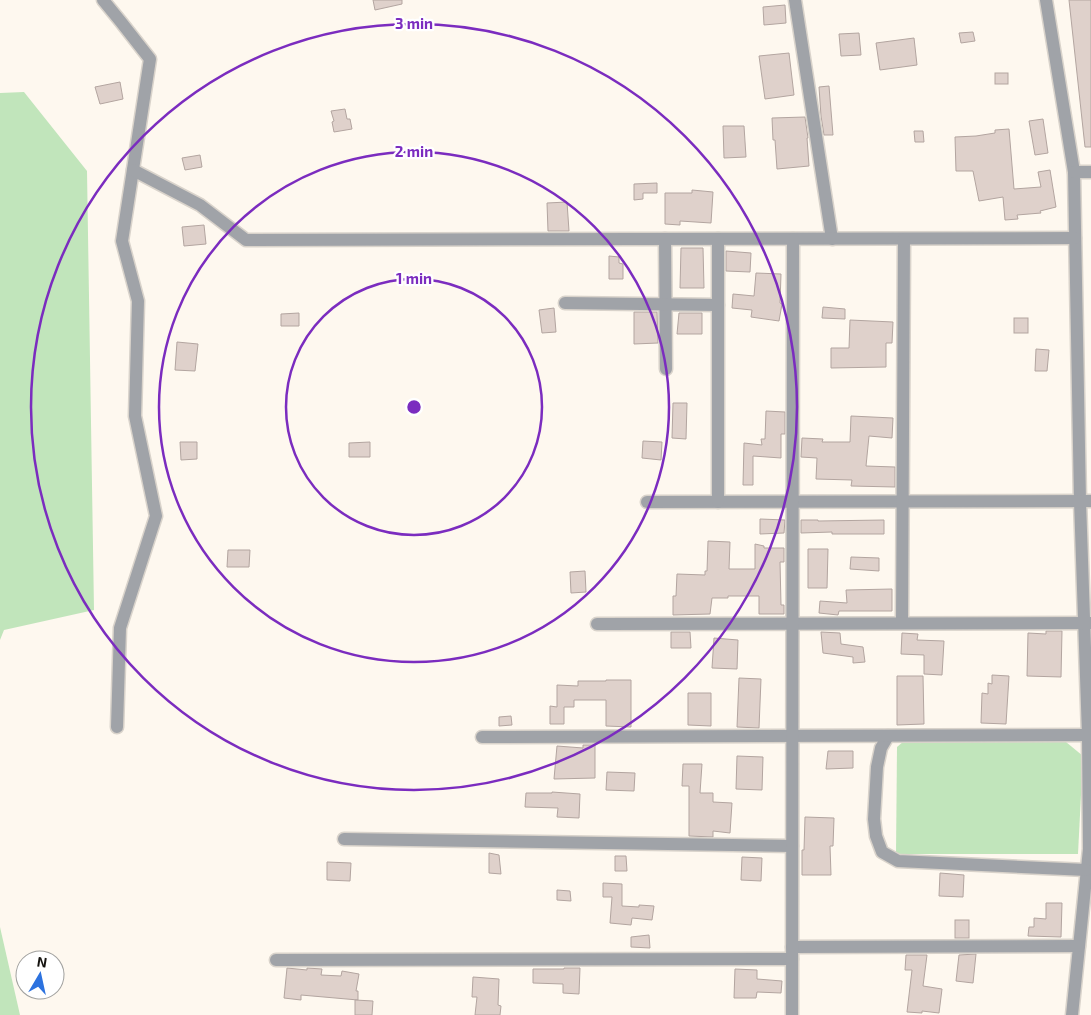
<svg xmlns="http://www.w3.org/2000/svg" width="1091" height="1015" font-family="'Exo 2',sans-serif">
<style>
.green{fill:#c1e5bb}
.building{fill:#dfd1cb;stroke:#b3a5a0}
.lines{fill:none;stroke-linecap:round;stroke-linejoin:round}
.minor-casing{stroke:#d9d3cb;stroke-width:15}
.minor{stroke:#a0a3a8;stroke-width:12}
.ring{fill:none;stroke:#7b2cbf;stroke-width:2.5}
.centre{fill:#7b2cbf;stroke:#fff;stroke-width:2.5}
.ring-label{font-size:15px;text-anchor:middle;font-weight:bold;fill:#7b2cbf;stroke:#fff;stroke-width:4.5;stroke-linejoin:round;paint-order:stroke}
</style>
<rect width="100%" height="100%" fill="#fef8ef"/>
<!-- green -->
<g class="green">
<path d="M24,92L87,171L94,610L4,630L0,640V93Z"/>
<path d="M904,741L1066,742L1083,756L1078,854H896L897,747Z"/>
<path d="M0,927L20,1015H0Z"/>
</g>
<!-- building -->
<g class="building">
<path d="M373,0H402V4L375,10Z"/>
<path d="M1069,0H1091V147H1085Z"/>
<path d="M785,5L786,23L764,25L763,7Z"/>
<path d="M973,32L975,41L961,43L959,33Z"/>
<path d="M859,33L861,55L841,56L839,34Z"/>
<path d="M914,38L917,65L880,70L876,43Z"/>
<path d="M789,53L794,95L765,99L759,56Z"/>
<rect x="995" y="73" width="13" height="11"/>
<path d="M120,82L123,99L100,104L95,87Z"/>
<path d="M829,86L833,135H824L821,116L819,87Z"/>
<path d="M345,109L347,119H350L352,129L334,132L332,122L334,121L331,111Z"/>
<path d="M805,117L808,138H807L809,166L777,169L775,140H773L772,118Z"/>
<path d="M1043,119L1048,153L1035,155L1029,121Z"/>
<path d="M723,126H744L746,157L724,158Z"/>
<path d="M1009,129L1014,189L1041,187L1038,172L1050,170L1056,207L1040,211L1041,213L1017,215L1018,219L1005,220L1003,197L979,201L973,171H956L955,137L976,136L995,133V130Z"/>
<path d="M914,131H923L924,142H915Z"/>
<path d="M200,155L202,167L185,170L182,158Z"/>
<path d="M657,183V193H643V199L634,200V184Z"/>
<path d="M692,190L713,192L711,223L680,221V225L665,224V193H692Z"/>
<path d="M567,202L569,231H548L547,203Z"/>
<path d="M204,225L206,244L184,246L182,227Z"/>
<path d="M681,248H703L704,288H680Z"/>
<path d="M726,251L751,253L750,272L726,271Z"/>
<path d="M609,256L619,257V263L623,264V279H609Z"/>
<path d="M756,273L781,274L780,303L782,304L779,321L751,317L752,310L732,308L733,294L754,296Z"/>
<path d="M823,307L845,309V319L822,318Z"/>
<path d="M554,308L556,332L542,333L539,310Z"/>
<path d="M634,312H657L658,343L634,344Z"/>
<path d="M299,313V326H281V314Z"/>
<path d="M679,313H702V334H677Z"/>
<rect x="1014" y="318" width="14" height="15"/>
<path d="M850,320L893,322L892,343H886V367L831,368V348H849Z"/>
<path d="M177,342L198,344L195,371L175,370Z"/>
<path d="M1036,349L1049,350L1047,371H1035Z"/>
<path d="M673,403H687L686,439L672,438Z"/>
<path d="M766,411L785,412V434H781V458L753,456V485H743L744,443L762,445L761,439H765Z"/>
<path d="M851,416L893,418L892,438L869,436L866,466L895,467V487L851,486L852,480L816,479L817,458L801,457L802,438L823,439L822,442H850Z"/>
<path d="M643,441L662,442L661,460L642,458Z"/>
<path d="M180,442H197V459L181,460Z"/>
<path d="M370,442V457H349V443Z"/>
<path d="M760,519L785,520L784,533L760,534Z"/>
<path d="M801,520H818V521L884,520V534H832V532L801,533Z"/>
<path d="M708,541L730,542L729,569H755V544L764,546V548H784V562H780L781,605H784V614H759V596H728V598H712L710,614L673,615V596H676L677,574L705,575V571H707Z"/>
<path d="M808,549H828L827,588H808Z"/>
<path d="M228,550H250L249,567H227Z"/>
<path d="M851,557L879,558V571L850,569Z"/>
<path d="M585,571L586,592L571,593L570,572Z"/>
<path d="M892,589V611H839L838,615L819,613L820,601L847,603L846,590Z"/>
<path d="M1046,631H1062L1061,677L1027,676L1028,633L1046,634Z"/>
<path d="M671,632H690L691,648H671Z"/>
<path d="M821,632L840,633L841,644L863,647L865,662L853,663V657L823,653Z"/>
<path d="M902,633L918,634L917,640L944,641L942,675L924,674V655L901,654Z"/>
<path d="M714,638L738,640L737,669L712,668Z"/>
<path d="M992,675L1009,676L1006,724L981,723L982,693L988,694V683L992,684Z"/>
<path d="M897,676H923L924,724L897,725Z"/>
<path d="M739,678L761,679L759,728L737,727Z"/>
<path d="M606,680H631V727L606,726V700H574V707H564V724H550V706L557,707V685L578,686V681H606Z"/>
<path d="M688,693H711V726L688,725Z"/>
<path d="M511,716L512,725L499,726V717Z"/>
<path d="M583,745H595V778L554,779L557,746L583,748Z"/>
<path d="M828,751H853V768L826,769Z"/>
<path d="M737,756L763,757L762,790L736,789Z"/>
<path d="M683,764H702L700,793H713V802L732,803L730,833L713,831V837L689,836V786H682Z"/>
<path d="M607,772L635,773L634,791L606,790Z"/>
<path d="M552,792L580,794L579,818L557,817L558,808L525,807L526,793H552Z"/>
<path d="M805,817L834,818L833,846H830L831,875H802V850H804Z"/>
<path d="M489,853L499,855L501,874L489,873Z"/>
<path d="M615,856H626L627,871H615Z"/>
<path d="M742,857L762,858L761,881L741,880Z"/>
<path d="M327,862L351,863L350,881L327,880Z"/>
<path d="M940,873L964,875L963,897L939,896Z"/>
<path d="M603,883L622,884V906L639,907V905L654,906L652,920L632,918L631,925L610,923L612,897H603Z"/>
<path d="M557,890L570,891L571,901L557,900Z"/>
<path d="M1046,903H1062L1061,937L1028,936L1029,927H1034V918L1046,919Z"/>
<rect x="955" y="920" width="14" height="18"/>
<path d="M649,935L650,948L631,947V937Z"/>
<path d="M976,954L973,983L956,981L959,955Z"/>
<path d="M906,955H927L923,986L942,989L939,1013L922,1011V1013L907,1012L912,970H905Z"/>
<path d="M287,968L307,970V968L322,969L321,975L341,976L342,971L359,974L356,991H358V1000L301,995V1000L284,998Z"/>
<path d="M564,968H580L579,994L563,993V984L533,983V969H564Z"/>
<path d="M735,969L757,970V979L782,981L781,993L757,992L756,998H734Z"/>
<path d="M473,977L499,979L498,1005L501,1006L500,1015H475L477,997H472Z"/>
<path d="M355,1000L373,1001L372,1015H355Z"/>
</g>
<g class="lines">
<defs>
<g id="minor">
<path d="M103,0L121,22L150,59L122,241L138,301L135,416L156,516L120,628L117,727"/>
<path d="M795,0L832,239"/>
<path d="M1046,0L1074,172L1080,501L1088,735L1089,849L1072,1015"/>
<path d="M133,170L200,205L246,240L1075,238"/>
<path d="M1074,172H1091"/>
<path d="M665,239L666,369"/>
<path d="M565,303L718,305"/>
<path d="M647,502L1091,501"/>
<path d="M718,502V239"/>
<path d="M902,623L904,239"/>
<path d="M597,624L1091,623"/>
<path d="M888,736L881,748L877,767L874,819L876,836L882,852L898,861L1086,870"/>
<path d="M482,737L1091,735"/>
<path d="M344,839L792,846"/>
<path d="M792,947L1079,946"/>
<path d="M276,960L792,959"/>
<path d="M792,1015L793,239"/>
</g>
</defs>
<!-- minor casing -->
<use href="#minor" class="minor-casing"/>
<!-- minor -->
<use href="#minor" class="minor"/>
</g>
<!-- distance rings -->
<g class="ring">
<circle cx="414" cy="407" r="128"/>
<circle cx="414" cy="407" r="255"/>
<circle cx="414" cy="407" r="383"/>
</g>
<circle cx="414" cy="407" r="8" class="centre"/>
<g class="ring-label">
<text x="414" y="29">3 min</text>
<text x="414" y="157">2 min</text>
<text x="414" y="284">1 min</text>
</g>
<!-- north arrow -->
<g transform="translate(40 975) rotate(9)"><circle r="24" fill="#ffffff" stroke="#a1a19f"/>
<path d="M0-4L9 19L0 12L-9 19Z" fill="#2c72df"/>
<text y="-8" font-size="14" font-weight="bold" text-anchor="middle" fill="#15130f">N</text>
</g>
</svg>
